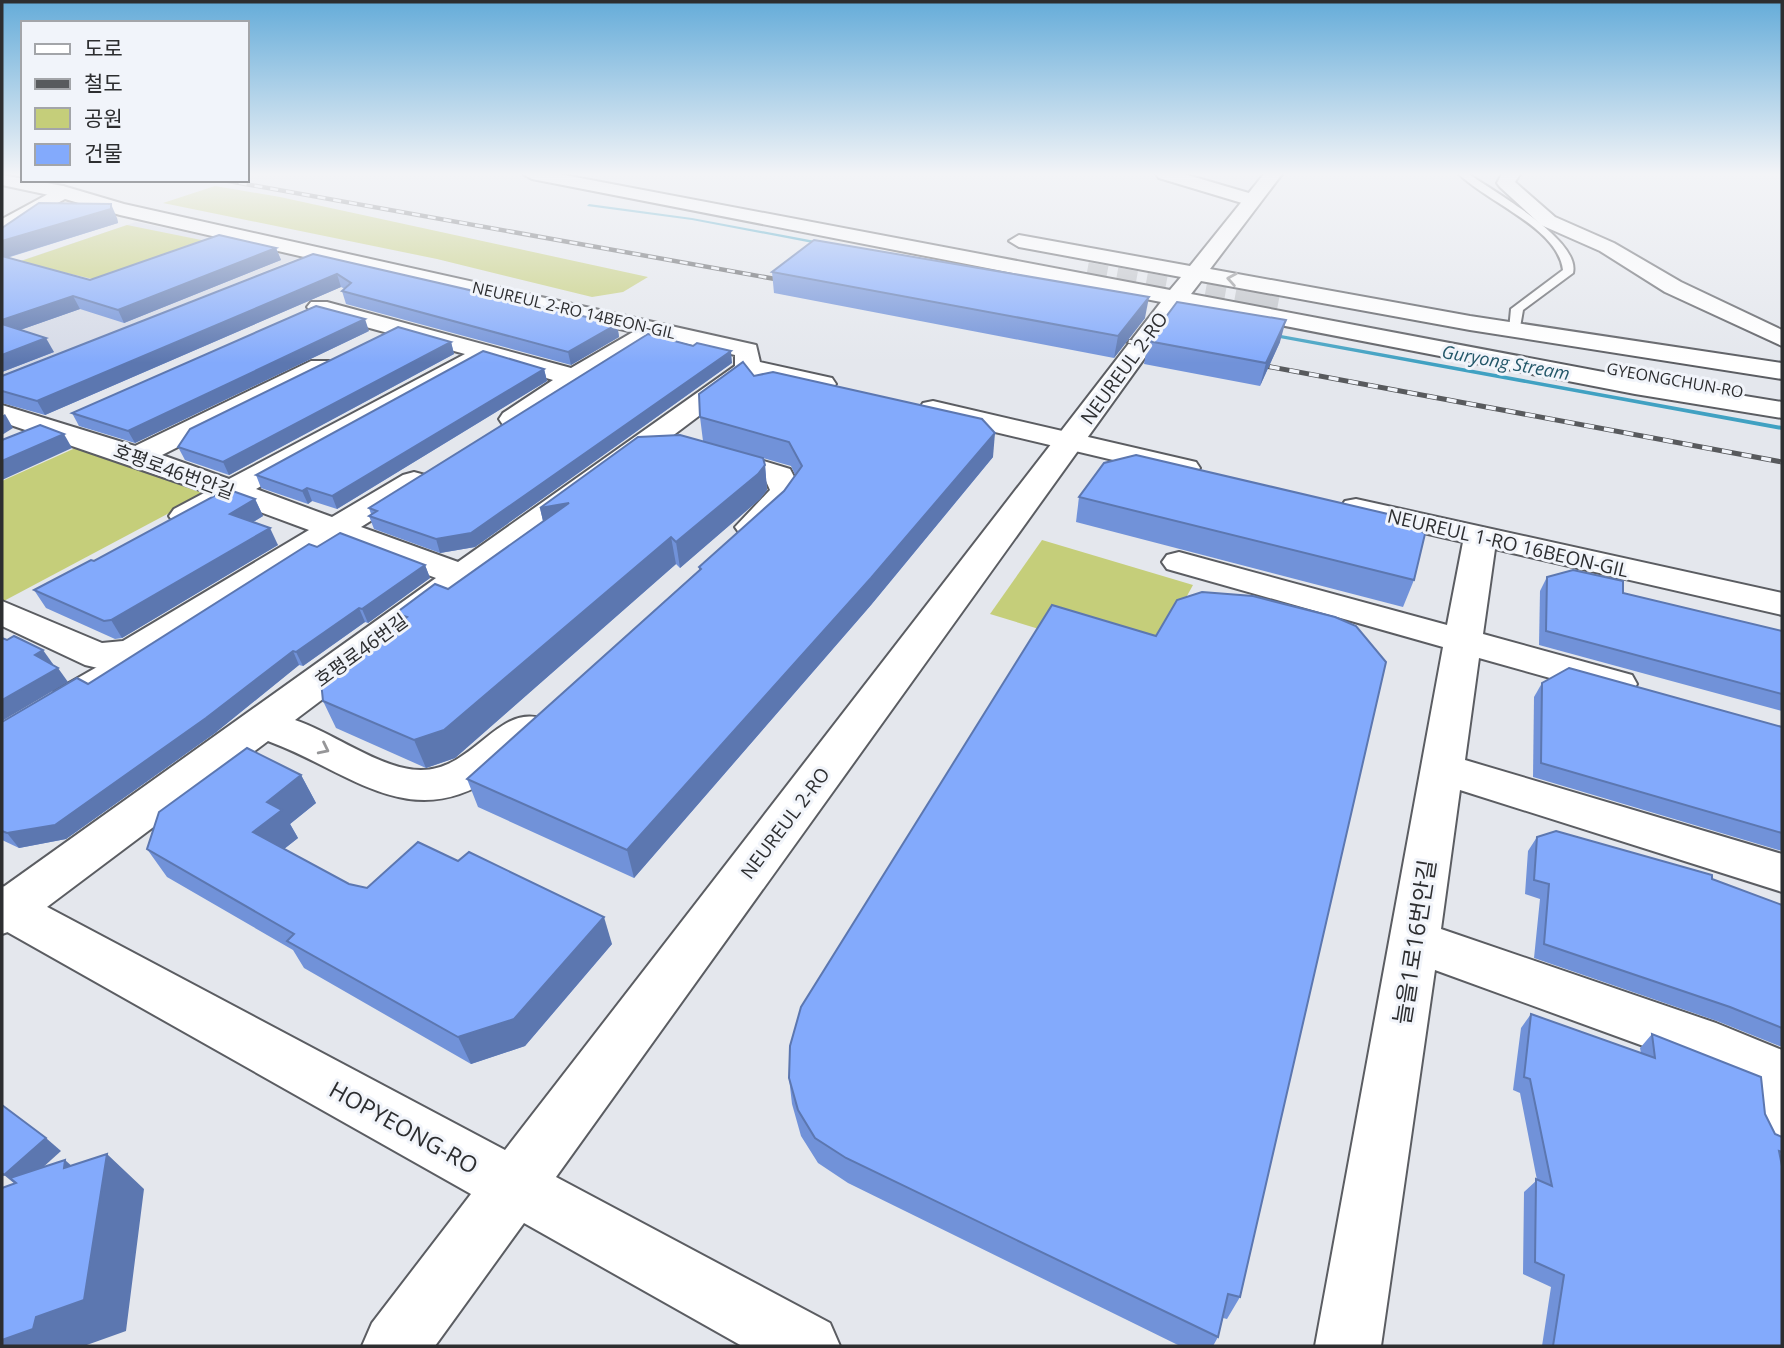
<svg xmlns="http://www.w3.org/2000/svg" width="1784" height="1348" font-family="'Open Sans','Noto Sans KR',sans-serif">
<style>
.built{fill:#d5dae7}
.green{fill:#c5ce7a}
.pier{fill:#e4e7ed}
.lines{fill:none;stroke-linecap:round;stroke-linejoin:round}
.stream{fill:#40a1c2;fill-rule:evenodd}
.secondary-tunnel-far1{stroke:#bfc2c7;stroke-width:20;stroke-dasharray:20 10;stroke-linecap:butt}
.secondary-tunnel{stroke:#bfc2c7;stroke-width:26;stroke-dasharray:26 13;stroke-linecap:butt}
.lane-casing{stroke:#5b5d62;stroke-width:4}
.street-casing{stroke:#5b5d62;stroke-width:4}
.secondary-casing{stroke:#5b5d62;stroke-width:4}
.lane{fill:#fff;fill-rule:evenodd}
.street{fill:#fff;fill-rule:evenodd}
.secondary{fill:#fff;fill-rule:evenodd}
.rail-far1-casing{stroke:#585a5d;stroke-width:4.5}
.rail-casing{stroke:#585a5d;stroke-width:5}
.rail-far1{stroke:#f1f4fa;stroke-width:2.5;stroke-dasharray:8;stroke-linecap:butt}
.rail{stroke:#f1f4fa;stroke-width:3.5;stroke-dasharray:10;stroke-linecap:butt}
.wall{fill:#7192d9}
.shaded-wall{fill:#5c77b0}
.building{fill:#83aafc;stroke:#5c77b0;stroke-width:2}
.oneway{stroke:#969698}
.labels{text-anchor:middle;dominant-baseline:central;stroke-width:6;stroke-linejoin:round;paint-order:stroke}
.far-street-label{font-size:16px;fill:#2d2e30;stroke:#f1f4fa}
.far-water-label{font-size:18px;font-style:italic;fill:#235769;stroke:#f1f4fa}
.street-label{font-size:19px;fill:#2d2e30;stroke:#f1f4fa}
.near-street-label{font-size:23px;fill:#2d2e30;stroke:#f1f4fa}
</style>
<rect width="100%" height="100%" fill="#e4e7ed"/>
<!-- built -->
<path class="built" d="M136,222L303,256L2,377V267Z"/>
<!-- green -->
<g class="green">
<path d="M215,186L280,197L648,277L623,292L592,297L437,259L163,203Z"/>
<path d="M127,225L221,244L115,284L18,262Z"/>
<path d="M82,445L205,490L203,495L2,602V481Z"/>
<path d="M1042,540L1193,585L1150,663L990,614Z"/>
</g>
<!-- pier -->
<path class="pier" d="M112,190L139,199L5,201L2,197V192Z"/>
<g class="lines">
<!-- stream -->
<g class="stream">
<path d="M589,204L692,218L826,243L823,245L692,220L587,206Z"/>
<path d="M1270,333L1782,426V430L1268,336V334Z"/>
</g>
<!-- secondary-tunnel-far1 -->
<path class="secondary-tunnel-far1" d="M1087,272L1262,304"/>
<!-- secondary-tunnel -->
<path class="secondary-tunnel" d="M1252,302L1279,307"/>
<defs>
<g id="lane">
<path d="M1459,174H1469C1494,192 1581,240 1573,273L1523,310L1519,333L1509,330L1511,309L1563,270C1558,228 1487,202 1459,174Z"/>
<path d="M132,647L139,649L141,653L139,657L69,701H55L52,696L55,691Z"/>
</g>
<g id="street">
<path d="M1156,174H1184L1259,196L1261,200L1252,206L1159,178Z"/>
<path d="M1502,174H1520L1515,182L1555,217L1614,243L1681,282L1782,330V346L1665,292L1600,251L1541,225L1500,187L1497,183Z"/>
<path d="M63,186L124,204L756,345L760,362L832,378L836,384L832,390L823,392L752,376L295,720C334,733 381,770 421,770C473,770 497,706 540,718L546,728C535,747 514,762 496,775C410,836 348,770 268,741L19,928L2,934V888L436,578L338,541L145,661L98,668L85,665L2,626V601L102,643L123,641L309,530L233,502C214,513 196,528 174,523L169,516L174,509L206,492L2,422V405L135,446L311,361H329L333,366L329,371L162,455L229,479L465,354L311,312L307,307L311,302H327L571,368L633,332L120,215L65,199L2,233V219ZM658,337L735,355V366L458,562L361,527L425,487L429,481L425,475L414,472L403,475L332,517L256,489L476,366L480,361L477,357L553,380L503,413L499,419L503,425L513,427L523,425L562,401L578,386Z"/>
<path d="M933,401L1196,462L1200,468L1196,474L1185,477L923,415L919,409L923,403Z"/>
<path d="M714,446L790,469L801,490C786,512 769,541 740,534L735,527L770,490L766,481L704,461L699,455L704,449Z"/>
<path d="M1356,499L1782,593V615L1495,549L1483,634L1632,675L1637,684L1632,693L1618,697L1479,658L1465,760L1782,854V892L1460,790L1441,929L1716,1023L1782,1050V1154L1762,1146L1753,1126L1750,1089L1701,1067L1435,970L1381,1346H1315L1443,647L1167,569L1162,562L1167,555L1179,552L1447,625L1463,542L1345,515L1340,508L1345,501Z"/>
</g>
<g id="secondary">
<path d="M523,174H559L1170,290L1181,277L1019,247L1009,241L1019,235L1190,266L1264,174H1282L1210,269L1470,316L1782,363V379L1470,330L1201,281L1191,294L1635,378L1782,402V418L1635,394L1182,306L556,1177L830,1323L840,1346H742L524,1223L435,1346H362L372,1323L471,1194L2,929V886L19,892L505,1150L1161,302L532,179Z"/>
<path d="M2,175L63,186L72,192L63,198L2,185Z"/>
</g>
</defs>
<!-- lane casing -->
<use href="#lane" class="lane-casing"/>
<!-- street casing -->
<use href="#street" class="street-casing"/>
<!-- secondary casing -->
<use href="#secondary" class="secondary-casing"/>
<!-- lane -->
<use href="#lane" class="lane"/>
<!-- street -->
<use href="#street" class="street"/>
<!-- secondary -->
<use href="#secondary" class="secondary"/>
<defs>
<path id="rail-far1" d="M223,180L792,282"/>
<g id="rail">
<path d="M1109,338L1167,348"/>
<path d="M1250,363L1782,462"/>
</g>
</defs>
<!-- rail-far1 casing -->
<use href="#rail-far1" class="rail-far1-casing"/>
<!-- rail casing -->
<use href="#rail" class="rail-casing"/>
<!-- rail-far1 -->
<use href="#rail-far1" class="rail-far1"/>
<!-- rail -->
<use href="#rail" class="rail"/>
</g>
<!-- wall -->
<g class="wall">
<path d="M117,218L118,223L7,258L90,280L276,248L281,260L124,323L80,309L20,330L54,352L2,372V228Z"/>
<path d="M313,254L617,324L619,337L571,365L346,304L342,291L345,289L341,287L45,415L2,403V376Z"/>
<path d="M772,272L1145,318L1114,358L774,293Z"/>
<path d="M369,331L135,443L79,426L72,413Z"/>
<path d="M1148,341L1280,342L1260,386L1144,364Z"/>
<path d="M451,342L454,354L229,475L185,460L178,447Z"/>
<path d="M732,363L475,547L440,553L374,529L369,516L371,514L369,508Z"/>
<path d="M544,369L547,381L337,509L312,501L308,504L261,488L256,475Z"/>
<path d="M754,376L993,457L871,605L634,878L478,807L467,779L699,570V567L784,491L795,475L791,466L763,458L765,465L767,490L760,499L680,568L676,564L455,758L426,768L336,728L323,701L399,623L396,613L448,589L543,521L540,508L703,441L700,417Z"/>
<path d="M1079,497L1414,580L1403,607L1076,522Z"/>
<path d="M255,499L263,516L253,522L278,545L122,638L115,639L46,608L34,590L94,561Z"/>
<path d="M317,547L425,565L430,578L368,623L365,622L303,666L299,665L215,733L66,839L19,848L2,840V722L88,684Z"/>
<path d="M1547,577L1623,593L1782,631V711L1539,645L1540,591Z"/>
<path d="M1542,683L1782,727V851L1533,777L1534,697Z"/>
<path d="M301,775L316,803L290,824L298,838L284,849L349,884L612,944L525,1046L471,1064L304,968L293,950L167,877L147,849Z"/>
<path d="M1537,837L1712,879L1782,905V1047L1717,1021L1534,958L1540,899L1525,894L1528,851Z"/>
<path d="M1531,1014L1641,1053L1640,1048L1652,1034L1765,1114L1775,1134L1782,1137V1159L1781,1160L1782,1346H1542L1551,1287L1523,1274L1524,1192L1537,1180L1520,1093L1513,1090L1521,1028Z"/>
<path d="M789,1078L1240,1297L1227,1319L1223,1318L1218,1337L1213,1346H1180L848,1183L818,1163L801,1136L792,1104Z"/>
</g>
<!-- shaded-wall -->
<g class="shaded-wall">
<path d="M111,204L117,218L118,223L2,259V241Z"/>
<path d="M276,248L281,260L124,323L118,310Z"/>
<path d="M337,274L341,287L45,415L37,401Z"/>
<path d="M73,296L80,309L3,336L2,333V320Z"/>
<path d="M1149,297L1145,318L1114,358L1118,336Z"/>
<path d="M365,319L369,331L135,443L128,431Z"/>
<path d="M1286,320L1280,342L1260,386L1266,363Z"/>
<path d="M617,324L619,337L571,365L568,352Z"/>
<path d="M46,338L54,352L2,372V355Z"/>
<path d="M451,342L454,354L229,475L223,462Z"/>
<path d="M731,351L732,363L475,547L440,553L436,539Z"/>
<path d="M544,369L547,381L337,509L332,496Z"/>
<path d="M5,414L13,428L2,435V416Z"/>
<path d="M995,433L993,457L871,605L634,878L627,850Z"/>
<path d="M64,434L72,448L2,480V461Z"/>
<path d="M765,465L767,490L760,499L680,568L676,542Z"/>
<path d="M307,488L312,501L308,504L302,491Z"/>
<path d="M255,499L263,516L238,531L230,514Z"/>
<path d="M569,503L546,534L540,508Z"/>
<path d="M270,528L278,545L122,638L111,620Z"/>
<path d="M671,537L676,564L455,758L426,768L414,740Z"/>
<path d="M425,565L430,578L368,623L362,609Z"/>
<path d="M359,608L365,622L303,666L296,652Z"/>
<path d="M43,650L53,664L44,669L35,655Z"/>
<path d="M293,651L299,665L215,733L66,839L19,848L7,833Z"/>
<path d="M58,668L68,682L2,721V700Z"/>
<path d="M301,775L316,803L290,824L298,838L270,860L253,832L267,802Z"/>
<path d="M604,917L612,944L525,1046L471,1064L458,1037Z"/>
<path d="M46,1138L61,1151L20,1188L4,1175Z"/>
<path d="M107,1154L144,1189L126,1331L84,1346H2V1340L64,1168L65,1160L101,1192Z"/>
</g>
<!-- building -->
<g class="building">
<path d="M39,203L111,204V209L2,241V228Z"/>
<path d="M219,235L276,248L118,310L73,296L2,320V256L90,280Z"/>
<path d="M814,240L1149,297L1118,336L772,272Z"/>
<path d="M313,254L617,324L568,352L342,291L351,283L337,274L37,401L2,391V376Z"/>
<path d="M1177,302L1286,320L1266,363L1148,341Z"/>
<path d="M316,306L365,319L128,431L72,413Z"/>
<path d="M2,324L46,338L2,355Z"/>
<path d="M398,327L451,342L223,462L178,447L190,429Z"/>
<path d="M648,334L693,346L697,343L731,351L471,533L436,539L369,516L377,511L369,508Z"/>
<path d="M483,351L544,369L332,496L307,488L302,491L256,475Z"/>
<path d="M743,362L754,376L773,372L982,419L995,433L871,578L627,850L467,779L701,569L699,567L784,491L802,466L789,442L700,417L699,394Z"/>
<path d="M40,425L64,434L2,461V440Z"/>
<path d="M680,435L763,458L765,465L758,474L676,542L671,537L444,730L414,740L323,701L321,681L407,617L396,613L435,584L448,589L569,503L540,508L638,437Z"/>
<path d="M1136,455L1405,518L1425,534L1414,580L1079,497L1104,463Z"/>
<path d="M227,489L255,499L230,514L270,528L111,620L104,621L34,590L91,560L94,561Z"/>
<path d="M340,533L425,565L362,609L359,608L296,652L293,651L206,718L55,825L7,833L2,831V722L77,678L88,684L309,544L317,547Z"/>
<path d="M1573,570L1623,581V593L1782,631V694L1546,631L1547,577Z"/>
<path d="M1202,592L1253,596L1335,617L1356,626L1386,662L1240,1297L1228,1294L1218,1337L846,1158L815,1138L798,1110L789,1078L790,1046L801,1007L1052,605L1156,636L1177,600Z"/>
<path d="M14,636L43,650L35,655L58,668L2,700V638L7,640Z"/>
<path d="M1569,668L1782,727V833L1541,763L1542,683Z"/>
<path d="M247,748L301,775L267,802L282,810L253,832L349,884L367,888L418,842L458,861L469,852L604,917L514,1019L458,1037L287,941L294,934L147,849L159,812Z"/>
<path d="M1556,831L1712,875V879L1782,905V1028L1730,1007L1544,944L1549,884L1534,880L1537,837Z"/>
<path d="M1531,1014L1655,1058L1652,1034L1761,1077L1765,1114L1775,1134L1782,1137V1152L1779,1151L1782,1166V1346H1553L1564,1275L1535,1262L1536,1179L1552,1186L1530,1079L1524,1077Z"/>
<path d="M2,1105L46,1138L4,1175L2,1173Z"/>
<path d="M107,1154L84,1300L36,1317L33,1329L2,1340V1188L16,1183L10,1178L65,1160L64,1168Z"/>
</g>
<!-- one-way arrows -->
<defs><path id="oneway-chevron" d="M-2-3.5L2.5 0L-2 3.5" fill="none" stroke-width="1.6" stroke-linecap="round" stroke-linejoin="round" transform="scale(1.75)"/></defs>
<g class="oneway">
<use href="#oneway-chevron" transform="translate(1232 279) rotate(-170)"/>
<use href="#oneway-chevron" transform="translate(324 749) rotate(26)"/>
</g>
<!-- sky -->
<linearGradient id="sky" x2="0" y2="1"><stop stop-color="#65acd9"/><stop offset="0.48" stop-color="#f3f4f7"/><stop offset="1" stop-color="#f3f4f7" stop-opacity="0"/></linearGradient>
<rect width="1784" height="363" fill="url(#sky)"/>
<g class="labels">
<!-- far-street labels -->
<g class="far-street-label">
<text transform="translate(574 310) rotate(13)">NEUREUL 2-RO 14BEON-GIL</text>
<text transform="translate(1675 380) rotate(10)">GYEONGCHUN-RO</text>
</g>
<!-- far-water labels -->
<g class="far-water-label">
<text transform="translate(1506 362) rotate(10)">Guryong Stream</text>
</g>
<!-- street labels -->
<g class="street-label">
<text transform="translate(1124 368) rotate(-54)">NEUREUL 2-RO</text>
<text transform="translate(174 471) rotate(20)">호평로46번안길</text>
<text transform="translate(1508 543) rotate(13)">NEUREUL 1-RO 16BEON-GIL</text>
<text transform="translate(361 650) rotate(-36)">호평로46번길</text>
<text transform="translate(785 823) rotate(-53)">NEUREUL 2-RO</text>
</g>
<!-- near-street labels -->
<g class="near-street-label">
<text transform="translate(1414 942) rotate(-81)">늘을1로16번안길</text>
<text transform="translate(404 1127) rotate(29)">HOPYEONG-RO</text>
</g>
</g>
<!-- border -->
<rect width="1784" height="1348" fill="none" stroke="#2d2e30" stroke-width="7"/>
<!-- legend -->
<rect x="21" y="21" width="228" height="161" fill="#f1f4fa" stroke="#a3a5a9" stroke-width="2"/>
<rect x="35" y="44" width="35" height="10" fill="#ffffff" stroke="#a3a5a9" stroke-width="2"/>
<text x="84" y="56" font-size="21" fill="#2d2e30">도로</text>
<rect x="35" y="79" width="35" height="10" fill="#585a5d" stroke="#a3a5a9" stroke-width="2"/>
<text x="84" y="91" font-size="21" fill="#2d2e30">철도</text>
<rect x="35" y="108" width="35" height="21" fill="#c5ce7a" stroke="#a3a5a9" stroke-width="2"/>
<text x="84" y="126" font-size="21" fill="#2d2e30">공원</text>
<rect x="35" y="144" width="35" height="21" fill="#83aafc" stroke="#a3a5a9" stroke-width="2"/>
<text x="84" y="161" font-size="21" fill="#2d2e30">건물</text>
</svg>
